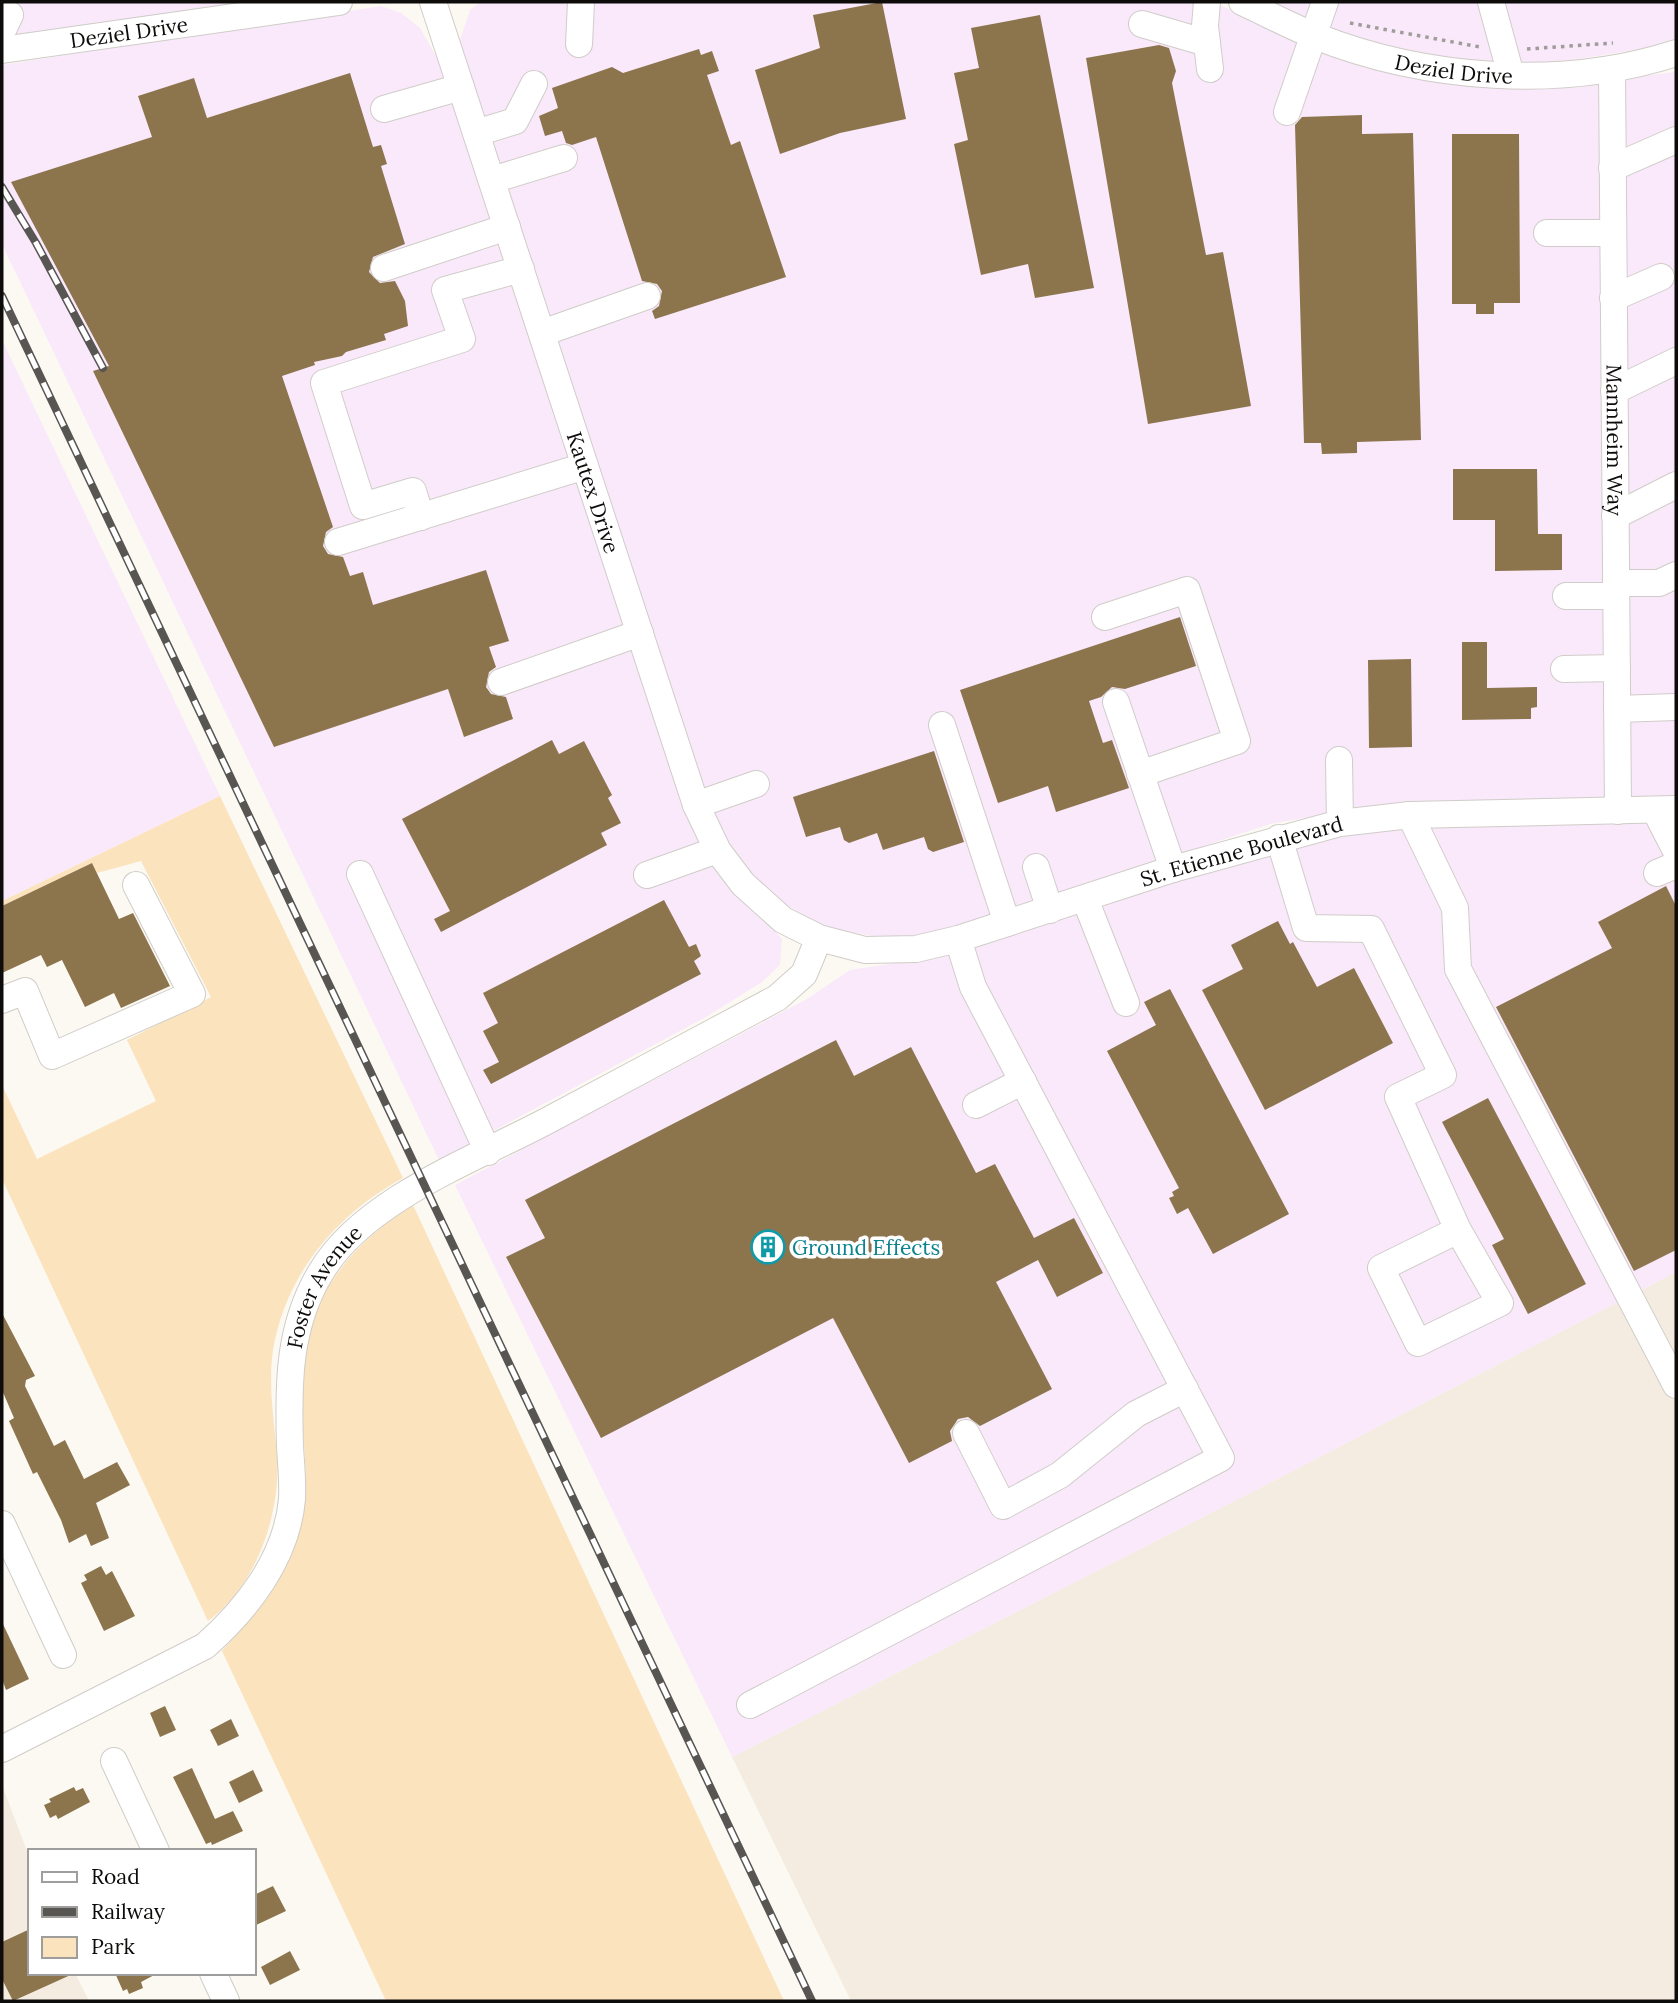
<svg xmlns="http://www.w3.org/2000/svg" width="1678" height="2003" font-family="Lora,serif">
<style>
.built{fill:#f4ece0}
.industrial{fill:#f9e9fb}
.green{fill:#fbe3bd}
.building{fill:#8c744d}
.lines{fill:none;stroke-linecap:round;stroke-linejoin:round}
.minor-casing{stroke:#d0cdc8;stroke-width:28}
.path{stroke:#9f9d99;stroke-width:3.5;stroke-dasharray:3.5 5;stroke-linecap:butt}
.minor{stroke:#fff;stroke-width:26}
.rail-casing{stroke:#585653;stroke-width:8}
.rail{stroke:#fff;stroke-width:5;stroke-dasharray:16;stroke-linecap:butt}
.labels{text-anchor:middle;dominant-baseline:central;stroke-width:7;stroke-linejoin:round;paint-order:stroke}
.street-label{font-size:21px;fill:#0d0c0a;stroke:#fff}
.culture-label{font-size:21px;fill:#0d838f;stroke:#fff;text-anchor:start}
</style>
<rect width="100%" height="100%" fill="#fcf9f3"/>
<!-- built -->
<g class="built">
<path d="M1676,1272V2001H851L732,1757L1260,1488Z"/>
<path d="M2,1785L30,1859V1973H75L89,2001H2Z"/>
</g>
<!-- industrial -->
<g class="industrial">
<path d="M2,2H261L2,40Z"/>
<path d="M481,2H1213L1299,40L1403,74L1536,89L1676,72V798L1379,805L1270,824L952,929L897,940L825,928L762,890L717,829L459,43L470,10Z"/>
<path d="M1268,2H1676V38L1646,48L1553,63L1460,60L1373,44L1311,22Z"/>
<path d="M381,6L401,13L420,28L445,72L712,863L739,899L765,920L782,939L780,965L762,982L706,1017L439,1160L2,244V65Z"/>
<path d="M2,340L220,796L2,901Z"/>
<path d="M1455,823H1676V1272L1260,1488L732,1757L455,1185L807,999L850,970L928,958L1307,840Z"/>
</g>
<!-- green -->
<g class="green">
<path d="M220,796L403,1178C337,1214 286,1273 273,1350C268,1385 274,1420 277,1455C281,1514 257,1585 208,1621L2,1179V1085L37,1159L156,1101L127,1040L211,997L141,861L97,873L92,863L2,906V901Z"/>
<path d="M413,1205L784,2001H386L222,1651C254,1615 287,1580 299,1532C313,1480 300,1432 301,1379C302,1303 352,1242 413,1205Z"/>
</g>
<!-- building -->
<g class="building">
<path d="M882,2L906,119L840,133L780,154L755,70L820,48L813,15Z"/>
<path d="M1040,15L1094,288L1035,298L1028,264L981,275L954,144L968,140L954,73L979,68L971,28Z"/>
<path d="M1159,45L1169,48L1176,71L1172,83L1206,255L1223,252L1251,406L1148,424L1086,58Z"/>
<path d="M699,49L701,55L712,51L719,71L707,75L731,145L740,141L786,277L655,319L652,311L659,306L662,291L657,284L642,281L596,137L572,145L566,143L562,131L545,136L539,116L558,108L552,88L612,67L623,73Z"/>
<path d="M350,73L373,147L381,145L387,164L381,166L405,244L373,257L369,272L380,283L395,281L405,301L408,326L384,334L386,340L346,352L342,356L314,362L315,365L282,376L333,527L326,532L323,546L328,554L343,557L350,576L363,572L373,605L486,570L509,641L489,647L496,667L489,672L486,687L491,694L506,697L513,719L464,737L448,689L274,747L93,371L109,366L11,182L152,137L138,96L194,78L207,118Z"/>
<path d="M1362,115V134L1413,133L1421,440L1357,442V453L1322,454L1321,443H1304L1295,125L1302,117Z"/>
<path d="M1452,134H1519L1520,303H1494V314H1476V304H1452Z"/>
<path d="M1453,469H1537L1538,534H1562V570L1495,571V520H1453Z"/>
<path d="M1180,617L1196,666L1125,689L1112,687L1101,697L1089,701L1103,743L1112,740L1129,788L1056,812L1048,786L998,803L960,690Z"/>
<path d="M1462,642H1487V688L1537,687V707L1531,708V719L1462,720Z"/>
<path d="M1411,659L1412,747L1369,748L1368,660Z"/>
<path d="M552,740L559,754L584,741L612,795L608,798L621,823L601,833L607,845L441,932L434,919L450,911L402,819Z"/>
<path d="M934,751L964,842L933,852L928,849L924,837L883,850L877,833L849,843L844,840L840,827L806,837L793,797Z"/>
<path d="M92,863L119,919L133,913L170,986L121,1008L114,993L85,1007L62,960L47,967L41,955L2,973V906Z"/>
<path d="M1666,886L1676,906V1250L1634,1271L1496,1007L1612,948L1598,922Z"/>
<path d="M664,900L689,947L696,944L701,956L694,961L701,974L491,1084L483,1070L499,1062L483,1031L498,1023L483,993Z"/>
<path d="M1278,921L1290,944L1293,942L1317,987L1354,968L1393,1043L1265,1110L1202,990L1243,969L1231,945Z"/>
<path d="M1170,989L1289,1214L1213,1254L1188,1208L1177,1214L1169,1198L1174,1196L1172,1192L1179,1188L1107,1051L1156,1025L1144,1002Z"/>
<path d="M836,1040L854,1076L911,1047L976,1173L995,1164L1034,1238L1074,1218L1103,1273L1057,1297L1038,1260L996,1282L1052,1389L980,1426L968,1417L958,1419L950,1431L952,1441L909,1463L833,1318L601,1438L506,1257L545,1238L525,1200Z"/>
<path d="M1488,1098L1586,1284L1528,1314L1492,1245L1504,1239L1442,1122Z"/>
<path d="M2,1313L35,1376L26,1380L25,1386L54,1446L65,1440L84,1479L117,1462L130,1485L96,1503L109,1538L91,1546L86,1534L69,1543L61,1520L37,1472L33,1474L9,1421L14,1418L2,1390Z"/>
<path d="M101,1566L106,1575L112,1571L135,1616L104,1631L81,1583L87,1580L84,1575Z"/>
<path d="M2,1622L29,1679L6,1690L2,1679Z"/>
<path d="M165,1706L176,1730L160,1737L150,1713Z"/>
<path d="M231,1719L239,1736L218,1746L210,1730Z"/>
<path d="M192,1768L215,1819L233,1811L243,1831L212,1845L211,1842L206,1844L173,1777Z"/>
<path d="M253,1770L263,1791L239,1803L229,1782Z"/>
<path d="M74,1787L76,1791L83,1788L90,1802L58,1819L56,1815L50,1818L44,1805L51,1802L49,1799Z"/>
<path d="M273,1886L286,1911L254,1926V1895Z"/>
<path d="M30,1929V1973H75L13,2001L2,1979V1942Z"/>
<path d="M290,1951L300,1970L270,1985L261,1967Z"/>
<path d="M115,1973H158L141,1982L143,1988L129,1994L127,1989L123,1991Z"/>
</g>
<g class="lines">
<defs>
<g id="minor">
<path id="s1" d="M433,2L696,805L718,851L743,884L783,920L819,938L865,950L916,949L958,939L1173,869L1340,823L1410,815L1676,809"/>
<path d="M1207,2L1205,26L1210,69"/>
<path id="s2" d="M1242,2C1266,13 1290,26 1315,36C1426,80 1562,90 1676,53"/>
<path d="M1491,2L1511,75"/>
<path d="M1142,24L1207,43"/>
<path d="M2,32L10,15"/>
<path d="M579,44L581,2"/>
<path id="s3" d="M2,50L339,2"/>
<path id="s4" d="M1612,69L1618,811"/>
<path d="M384,109L461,87"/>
<path d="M1287,112L1325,2"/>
<path d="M476,133L515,121L534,84"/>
<path d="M1612,168L1676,140"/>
<path d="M492,180L564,158"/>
<path d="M1547,233H1613"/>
<path d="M384,268L507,227"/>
<path d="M1613,298L1661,277"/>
<path d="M542,333L647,296"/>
<path d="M1614,391L1676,361"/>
<path d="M1615,516L1676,485"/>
<path d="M421,517L413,491L363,506L324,383L462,339L445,290L521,269"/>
<path d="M338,542L585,466"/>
<path d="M1616,583H1659L1676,575"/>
<path d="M1566,596H1616"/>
<path d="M1105,617L1187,590L1237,741L1140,774"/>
<path d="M1564,669L1617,668"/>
<path d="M501,682L640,633"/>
<path d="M1116,702L1173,869"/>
<path d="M1617,709L1676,707"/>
<path d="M942,725L1007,923"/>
<path d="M1339,760L1340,823"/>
<path d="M696,805L756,784"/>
<path d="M1655,810L1676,851"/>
<path d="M1410,815L1455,908L1458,969L1676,1385"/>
<path d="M1279,838L1306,928L1371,929L1443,1075L1398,1097L1458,1230L1500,1303L1418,1343L1381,1268L1458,1230"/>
<path d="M1036,867L1050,910"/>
<path d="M1657,873L1676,865"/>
<path d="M360,874L488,1152"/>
<path d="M647,875L717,850"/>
<path d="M1085,899L1126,1003"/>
<path d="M2,1000L25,991L52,1056L192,994L136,885"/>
<path d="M976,1105L1023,1081"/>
<path d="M966,1433L1003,1506L1060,1475L1136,1414L1185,1389"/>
<path d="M2,1524L63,1655"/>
<path d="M750,1705L1221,1458L973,987L958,939"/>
<path id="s5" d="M2,1749L205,1646C247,1609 287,1558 292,1499C293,1482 291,1464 290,1446C288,1385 288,1326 321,1272C363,1201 472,1160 543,1123C621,1081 699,1040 777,998L804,974L819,938"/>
<path d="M114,1761L156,1851"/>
<path d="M213,1973L226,2001"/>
</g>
</defs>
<!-- minor casing -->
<use href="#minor" class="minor-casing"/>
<!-- path -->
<g class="path">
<path d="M1350,23L1480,47"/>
<path d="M1527,49L1613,43"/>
</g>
<!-- minor -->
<use href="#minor" class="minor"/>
<defs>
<g id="rail">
<path d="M2,187L36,243L103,368"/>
<path d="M2,296L812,2001"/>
</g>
</defs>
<!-- rail casing -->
<use href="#rail" class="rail-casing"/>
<!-- rail -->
<use href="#rail" class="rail"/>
</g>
<!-- icons -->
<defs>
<symbol id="building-ring" viewBox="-11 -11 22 22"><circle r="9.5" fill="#fff" stroke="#0f9aa8" stroke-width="1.5"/><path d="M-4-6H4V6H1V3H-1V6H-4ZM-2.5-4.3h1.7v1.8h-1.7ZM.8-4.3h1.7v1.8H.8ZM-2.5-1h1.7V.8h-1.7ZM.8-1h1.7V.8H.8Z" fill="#0f9aa8"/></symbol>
</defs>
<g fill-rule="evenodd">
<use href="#building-ring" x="749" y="1228" width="38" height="38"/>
</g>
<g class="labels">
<!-- street labels -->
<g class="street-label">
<text stroke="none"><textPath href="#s3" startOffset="128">Deziel Drive</textPath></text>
<text stroke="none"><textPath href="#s2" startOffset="224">Deziel Drive</textPath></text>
<text stroke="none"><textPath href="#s4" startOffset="371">Mannheim Way</textPath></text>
<text stroke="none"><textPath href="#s1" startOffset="516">Kautex Drive</textPath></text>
<text stroke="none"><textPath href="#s1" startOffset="1470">St. Etienne Boulevard</textPath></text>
<text stroke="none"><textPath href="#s5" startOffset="623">Foster Avenue</textPath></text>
</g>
<!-- culture labels -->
<g class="culture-label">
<text x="792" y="1247">Ground Effects</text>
</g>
</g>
<!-- border -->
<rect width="1678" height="2003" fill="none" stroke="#0d0c0a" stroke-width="7"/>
<!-- legend -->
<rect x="28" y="1849" width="228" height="126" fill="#ffffff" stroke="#9e9e9d" stroke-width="2"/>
<rect x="42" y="1872" width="35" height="10" fill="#ffffff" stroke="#9e9e9d" stroke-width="2"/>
<text x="91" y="1884" font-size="21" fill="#0d0c0a">Road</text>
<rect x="42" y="1907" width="35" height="10" fill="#585653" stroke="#9e9e9d" stroke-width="2"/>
<text x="91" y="1919" font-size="21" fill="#0d0c0a">Railway</text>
<rect x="42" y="1937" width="35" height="21" fill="#fbe3bd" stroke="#9e9e9d" stroke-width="2"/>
<text x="91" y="1954" font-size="21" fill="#0d0c0a">Park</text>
</svg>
